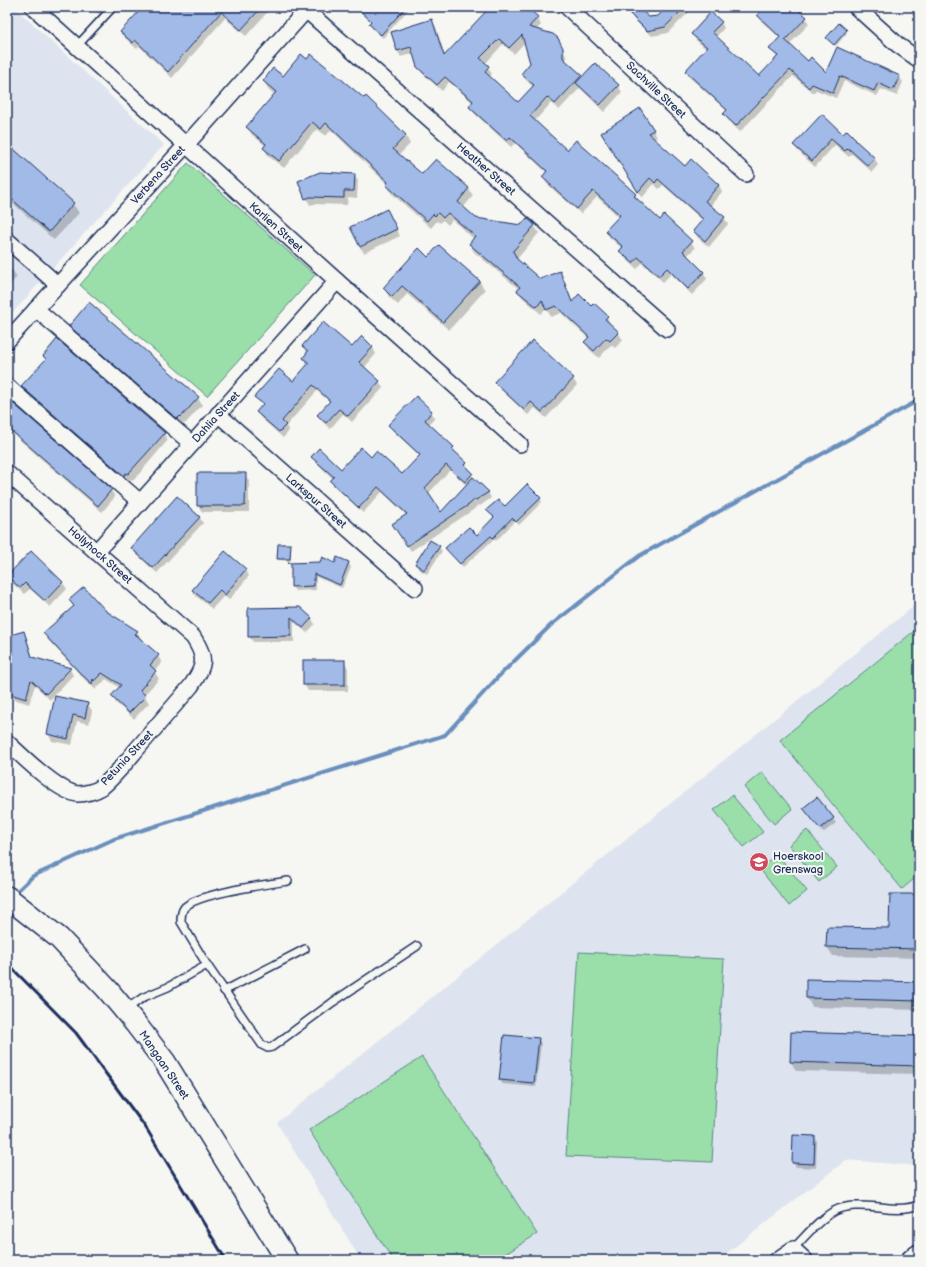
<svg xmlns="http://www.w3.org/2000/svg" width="926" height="1267" font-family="'Balsamiq Sans',sans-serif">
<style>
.built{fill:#dde4ef}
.green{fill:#9adeaa;stroke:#5a8684}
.shadow{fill:#0003;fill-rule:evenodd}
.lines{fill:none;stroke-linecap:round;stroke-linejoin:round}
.stream{stroke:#6a8fbd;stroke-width:4}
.building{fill:#a2bae7;stroke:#1b2f5e;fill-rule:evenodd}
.lane-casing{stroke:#1b2f5e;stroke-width:10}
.street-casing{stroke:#1b2f5e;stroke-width:18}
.secondary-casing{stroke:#1b2f5e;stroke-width:24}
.lane{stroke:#f6f6f2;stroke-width:7}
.street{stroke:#f6f6f2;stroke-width:15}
.secondary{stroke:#f6f6f2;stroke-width:21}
.rail{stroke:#1b2f5e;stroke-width:3}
.labels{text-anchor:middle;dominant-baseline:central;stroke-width:4;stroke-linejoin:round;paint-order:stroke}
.street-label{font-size:11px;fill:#1b2f5e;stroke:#f6f6f2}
.poi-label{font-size:11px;fill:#1b2f5e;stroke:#f6f6f2;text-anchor:start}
</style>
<rect width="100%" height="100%" fill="#f6f6f2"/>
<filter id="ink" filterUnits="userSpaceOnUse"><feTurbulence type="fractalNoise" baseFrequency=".025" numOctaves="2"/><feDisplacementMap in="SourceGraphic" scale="8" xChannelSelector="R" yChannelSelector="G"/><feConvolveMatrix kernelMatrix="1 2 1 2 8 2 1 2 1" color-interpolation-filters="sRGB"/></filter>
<g filter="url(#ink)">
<!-- built -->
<g class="built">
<path d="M7,7H14L164,145L7,319Z"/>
<path d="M919,602V1166L846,1160L718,1260H361L277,1123Z"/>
</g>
<!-- green -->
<g class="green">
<path d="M188,163L315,275L207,396L80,285Z"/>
<path d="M919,627V875L902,889L780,740Z"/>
<path d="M762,772L792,809L774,824L744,787Z"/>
<path d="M732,795L763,832L744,847L714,810Z"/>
<path d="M807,830L837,867L819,882L789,845Z"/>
<path d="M777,854L807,891L789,906L759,868Z"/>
<path d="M579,952L724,959L712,1162L566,1156Z"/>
<path d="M422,1057L537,1234L496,1260H393L309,1130Z"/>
</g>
<!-- shadow -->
<g class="shadow">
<path d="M91,7H106L99,14Z"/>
<path d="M144,7H272L246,36L228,21L226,17L172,78L139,46L137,49L125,38L122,32Z"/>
<path d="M356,7H406L408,10L383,38L372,28L370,24L372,22Z"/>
<path d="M483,7H525L537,18L541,25L536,30L558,38L566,56V63L582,78L618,86L622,92L604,112L580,88L559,110L551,103L534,122L567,152L635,194L639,201L660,221L691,242L695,248L687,256L704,273L707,279L692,295L671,274L663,282L642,263L637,269L624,257L621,251L623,249L610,238L607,231L619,217L597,197L581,214L547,184L543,177L547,173L515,143L511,147L474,113L470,107L473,103L449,82L442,91L422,73L418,66L414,53L401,57L397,50L432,20L436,27L445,56L487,11ZM525,42L531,64L522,74L526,80L533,87L518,104L489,77L492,74L485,64L503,44L514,54Z"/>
<path d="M668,7H694L668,33L652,36L634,20L631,14L649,18L659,17Z"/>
<path d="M729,7H805L800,13L806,18L809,24L789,45L808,62L826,73L899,76L903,82L897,96L881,89L877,96L844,81L836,98L816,90L813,93L793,76L740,132L728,120L724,114L727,111L689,77L686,71L706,49L696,40L693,34L721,22L724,28L716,37L759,77L778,58L770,49L780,38L761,21L758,15L764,9Z"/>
<path d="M919,7V24L912,14Z"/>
<path d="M839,25L847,33L836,46L829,40Z"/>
<path d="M283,77L365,99L366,98L406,136L410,144L399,155L422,175L436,160L469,189L473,196L463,208L476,219L521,226L534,225L539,233L517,259L540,280L560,272L564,280L573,303L591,307L607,317L611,325L618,332L623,340L615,348L611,345L599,358L590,350L585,342L589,339L561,313L551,317L546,308L541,314L523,298L518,291L519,289L474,252L470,244L474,239L452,220L448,225L443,220L440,223L437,221L431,228L391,193L387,185V184L331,130L326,136L317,129L284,168L268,156L264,148L266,146L252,135L248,127L275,95L268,89L264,81Z"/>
<path d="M653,130L657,137L653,139L685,167L691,161L719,185L722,192L710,206L724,217L728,224L709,247L698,238L694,231L703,221L663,185L659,189L654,184L642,198L606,140Z"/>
<path d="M847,132L875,159L878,165L872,172L852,154L849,157L835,145L815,167L798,151L795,145L844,135Z"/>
<path d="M7,145L73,204L79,213L54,240L7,198Z"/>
<path d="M354,175L358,181L357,198L348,197L347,205L314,204L310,205L306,198Z"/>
<path d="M919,183V192L915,186Z"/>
<path d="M391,217L400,236L364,253L360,247Z"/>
<path d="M429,258L479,281L485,290L449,330L407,294L398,305L389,297L384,288Z"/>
<path d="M7,265L13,271L17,277L7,288Z"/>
<path d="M70,326L198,398L202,405L185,424L184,423L181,425L74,333Z"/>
<path d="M362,338L373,348L376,354L364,368L379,381L383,388L352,422L343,414L330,429L322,421L318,415L330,402L317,391L286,426L289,431L283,438L261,418L257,412L263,406L256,397L293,383L308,365L304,358L307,352L304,346L352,348Z"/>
<path d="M44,356L164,433L168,440L133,481L131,479L128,482L26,393L22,387L46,360Z"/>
<path d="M573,379L577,385L546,418L535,408L528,415L499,388L495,382Z"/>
<path d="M416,398L431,412L435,418L428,425L453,448L457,454L466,464L469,469L468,470L475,479L488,492L491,498L480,506L478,505L473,510L411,551L397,530L407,516L382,492L363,513L335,487L331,481L333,479L316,462L312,457L341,470L371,458L402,476L420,456L393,431L389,425ZM450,470L466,485L441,513L428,494Z"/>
<path d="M7,399L111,490L115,497L102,512L7,429Z"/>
<path d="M245,474L249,481V512H202L198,505Z"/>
<path d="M177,498L200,518L203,523L157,573L135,553L132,548Z"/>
<path d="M540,498L542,502L519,525L515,521L496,541L494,539L463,567L447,548L477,536L494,518L488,510L505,508Z"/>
<path d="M290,545L291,547V561L279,560L278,558Z"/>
<path d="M439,547L442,551L427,574L418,569L416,564Z"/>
<path d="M31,553L63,583L67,589L50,607L30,589L24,594L12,583L8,576Z"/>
<path d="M338,558L349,563L351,568L342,588L316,577V590L295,591L292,586V566L290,564H335Z"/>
<path d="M245,570L249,576L229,600L224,596L212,609L196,596L193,590Z"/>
<path d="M70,600L105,611L137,632L141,638L140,640L158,656L162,663L154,671L159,679L144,695L149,703L134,719L116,703L112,696L120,688L106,679L99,687L97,685L96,690L85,680L48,640L45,634L74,607Z"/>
<path d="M249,609L311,618L315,624L307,633L294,622V642H253L249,636Z"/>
<path d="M24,632L27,638L33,658L70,669L73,675L50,700L35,685L29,704L10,698L7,693V637Z"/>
<path d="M344,661L348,668V691H308L304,684Z"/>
<path d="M56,698L88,704L92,711L89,724L77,721L72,745L52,741L48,734Z"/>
<path d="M804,808L833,819L836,823L823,833Z"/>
<path d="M919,895V958L833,956L827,947L828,928L890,929Z"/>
<path d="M919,983V1010L812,1007L807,998Z"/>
<path d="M919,1037V1074L796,1071L791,1062Z"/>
<path d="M538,1039L541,1043L536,1087L502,1084L500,1080Z"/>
<path d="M815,1137L817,1141L816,1168L796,1167L793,1163Z"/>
</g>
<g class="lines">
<!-- stream -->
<path class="stream" d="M13,895L33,876L114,839L445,735L498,677L551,625L639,556L919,400"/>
</g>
<!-- building -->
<g class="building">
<path d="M143,7H262L241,30L221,12L168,72L135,40L133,43L120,32Z"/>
<path d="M356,7H406L381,35L369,24L371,21Z"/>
<path d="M490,7H527L538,17L529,27L553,34L558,38L563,48V58L582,75L555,104L547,97L530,116L567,150L576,140L636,194L634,196L660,220L664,215L692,241L683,251L704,272L688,289L667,268L659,276L638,257L633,263L619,251L623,247L605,231L620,215L593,191L577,209L542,177L547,171L510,137L507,141L469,107L473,101L445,77L437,85L417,67L411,47L397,51L391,32L432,19L444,56ZM522,35L530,63L521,74L534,85L518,102L485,72L489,66L480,58L499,39L509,48Z"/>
<path d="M637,7L649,17L658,16L667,7H685L665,27L647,31L630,14Z"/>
<path d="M765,7H795L807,17L785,40L808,61L811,57L826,72L837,47L900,76L893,90L878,83L874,91L840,76L833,93L812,84L809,88L790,70L736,126L723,114L727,110L685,71L707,47L691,34L711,12L722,22L712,32L759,76L778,56L769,49L780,37L757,15Z"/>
<path d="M839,23L847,30L834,45L826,38Z"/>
<path d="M301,54L307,59L311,54L364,98L366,96L406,135L393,149L422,174L436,159L469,188L458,202L476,218L521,225L527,218L535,225L513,251L517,259L540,279L560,271L572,302L579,294L591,306L594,303L608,316L605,319L619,332L610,341L606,338L594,351L584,342L589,337L556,306L546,310L542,300L537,307L517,291L520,287L469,244L475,236L448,213L443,218L438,213L435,216L433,214L427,221L386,185L388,182L326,123L321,129L312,122L279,161L263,148L266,144L246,127L276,92L263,81L273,68L283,76Z"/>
<path d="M595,63L619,85L600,105L576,83Z"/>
<path d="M640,108L654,130L648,133L685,166L691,159L719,185L705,201L725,217L705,241L693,231L703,219L658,179L655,183L650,178L638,192L601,133Z"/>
<path d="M822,114L843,134L847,130L856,139L855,140L875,158L868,166L848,148L845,151L831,139L812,161L793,145Z"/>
<path d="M7,143L74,203L49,232L7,195Z"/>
<path d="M320,172L355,174L354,191H344V198L310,197L305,199L298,181Z"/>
<path d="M387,209L397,229L360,247L350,227Z"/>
<path d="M439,245L480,281L443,322L402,286L392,297L383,288L419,248L428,257Z"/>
<path d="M89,302L199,397L181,417L180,416L177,419L69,326Z"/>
<path d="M323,322L352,347L362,336L373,347L359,362L380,381L348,416L339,409L326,423L317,415L330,401L313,385L282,421L286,425L279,432L256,412L263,404L254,397L279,369L293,381L309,363L303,358L308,351L302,346Z"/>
<path d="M57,339L165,433L128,474L126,473L124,476L21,386L46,359L43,356Z"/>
<path d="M533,340L574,378L542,412L531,402L524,410L494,382Z"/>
<path d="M416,396L432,411L425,420L454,447L452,449L467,463L465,465L473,473L465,482L446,465L425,488L441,512L473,477L489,492L476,500L475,499L470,504L407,546L392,524L407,514L378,487L359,508L330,481L334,477L311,457L319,448L341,469L361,447L371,457L376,451L402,474L420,455L388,425Z"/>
<path d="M7,398L112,489L98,506L7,427Z"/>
<path d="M197,473H246L245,506H197Z"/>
<path d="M527,484L541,498L516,522L512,518L493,538L491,536L460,564L445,548L469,527L477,535L494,517L486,510L498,500L505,506Z"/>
<path d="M177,496L200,517L153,568L131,548Z"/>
<path d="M430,540L440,546L424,570L415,564Z"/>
<path d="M278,544H291L290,559H277Z"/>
<path d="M31,551L63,582L45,601L25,583L20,588L7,576Z"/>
<path d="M225,551L246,569L225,595L220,590L208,603L192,590Z"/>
<path d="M322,557L335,563L337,557L349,562L340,585L314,574V586L291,587V564L288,563L320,562Z"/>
<path d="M84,587L106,611L138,631L135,634L159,655L150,665L156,671L140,690L146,696L129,713L111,696L121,685L102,673L94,681L93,679L92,684L80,673L43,633L74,606L69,600Z"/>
<path d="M300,607L312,618L303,628L291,617V636L248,637V608Z"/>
<path d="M24,631L32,657L71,668L46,694L31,680L26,699L7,693V636Z"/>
<rect x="303" y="660" width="42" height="25"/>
<path d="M55,696L88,703L85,718L73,715L68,739L47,734Z"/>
<path d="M817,797L834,818L820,829L803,808Z"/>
<path d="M890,894H919V949L826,947L827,927L889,928Z"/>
<path d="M806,979L919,982V1001L806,998Z"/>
<path d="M791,1032L919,1036V1066L790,1062Z"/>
<path d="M504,1035L539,1038L534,1083L499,1080Z"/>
<path d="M793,1135L815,1136L814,1164L792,1163Z"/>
</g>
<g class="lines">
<defs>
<g id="lane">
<path d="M77,46L113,7"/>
<path d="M288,881C268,884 194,894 184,908C181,912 181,917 181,922L207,965L262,1045L268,1048L272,1047L333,1002L417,946"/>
<path d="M224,991L305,949"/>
<path d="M126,1009L144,997L168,987L207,965"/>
<path d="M793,1249C806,1236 818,1220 834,1211C847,1204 866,1206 880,1207C893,1209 906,1210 919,1205"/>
</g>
<g id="street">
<path d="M33,7L337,281L520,444"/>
<path d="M567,7L746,174"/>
<path d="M856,7L898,45L919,60"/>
<path d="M306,10L667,329"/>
<path d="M7,240L58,285"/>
<path d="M36,309L192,444"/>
<path d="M7,341L186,145L309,7"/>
<path d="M7,386L140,502"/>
<path d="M218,414L415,588"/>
<path d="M7,473L193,637C207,658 205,666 191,686C173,707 155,728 137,749C126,762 115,776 102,787C96,791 85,794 78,794C58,792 22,756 7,742"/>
<path d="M96,552L337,281"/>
<path d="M777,1260L793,1249L805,1260"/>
</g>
<g id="secondary">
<path d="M7,897L59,938L107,989L135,1023L165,1062L287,1260"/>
<path d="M912,1260L919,1255"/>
</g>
</defs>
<!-- lane casing -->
<use href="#lane" class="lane-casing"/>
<!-- street casing -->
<use href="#street" class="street-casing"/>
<!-- secondary casing -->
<use href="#secondary" class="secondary-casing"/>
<!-- lane -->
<use href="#lane" class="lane"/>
<!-- street -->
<use href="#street" class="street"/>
<!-- secondary -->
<use href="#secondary" class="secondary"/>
<!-- rail -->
<path class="rail" d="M7,963L76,1033L146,1128L226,1260"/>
</g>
</g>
<!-- icons -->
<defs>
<symbol id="school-disc" viewBox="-11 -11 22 22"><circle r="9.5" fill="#d1495b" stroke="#f6f6f2"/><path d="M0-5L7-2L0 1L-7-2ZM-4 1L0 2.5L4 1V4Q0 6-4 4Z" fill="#fff"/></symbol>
</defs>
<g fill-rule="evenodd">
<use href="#school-disc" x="748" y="851" width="22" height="22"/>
</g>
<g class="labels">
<!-- street labels -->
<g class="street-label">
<text transform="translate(656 90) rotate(43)">Sachville Street</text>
<text transform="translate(486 169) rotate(41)">Heather Street</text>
<text transform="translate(158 175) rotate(-48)">Verbena Street</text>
<text transform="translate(276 227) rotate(42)">Karlien Street</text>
<text transform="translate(216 417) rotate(-48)">Dahlia Street</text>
<text transform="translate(316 501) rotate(41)">Larkspur Street</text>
<text transform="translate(100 555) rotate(41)">Hollyhock Street</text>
<text transform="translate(127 758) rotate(-47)">Petunia Street</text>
<text transform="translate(164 1065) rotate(56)">Mangaan Street</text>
</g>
<!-- poi labels -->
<g class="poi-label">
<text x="773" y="856">Hoerskool<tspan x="773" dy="13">Grenswag</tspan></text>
</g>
</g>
<!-- margin -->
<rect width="926" height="1267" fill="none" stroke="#f6f6f2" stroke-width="24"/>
<rect x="12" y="12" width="902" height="1243" fill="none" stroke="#1b2f5e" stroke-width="1.5" filter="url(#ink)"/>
</svg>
